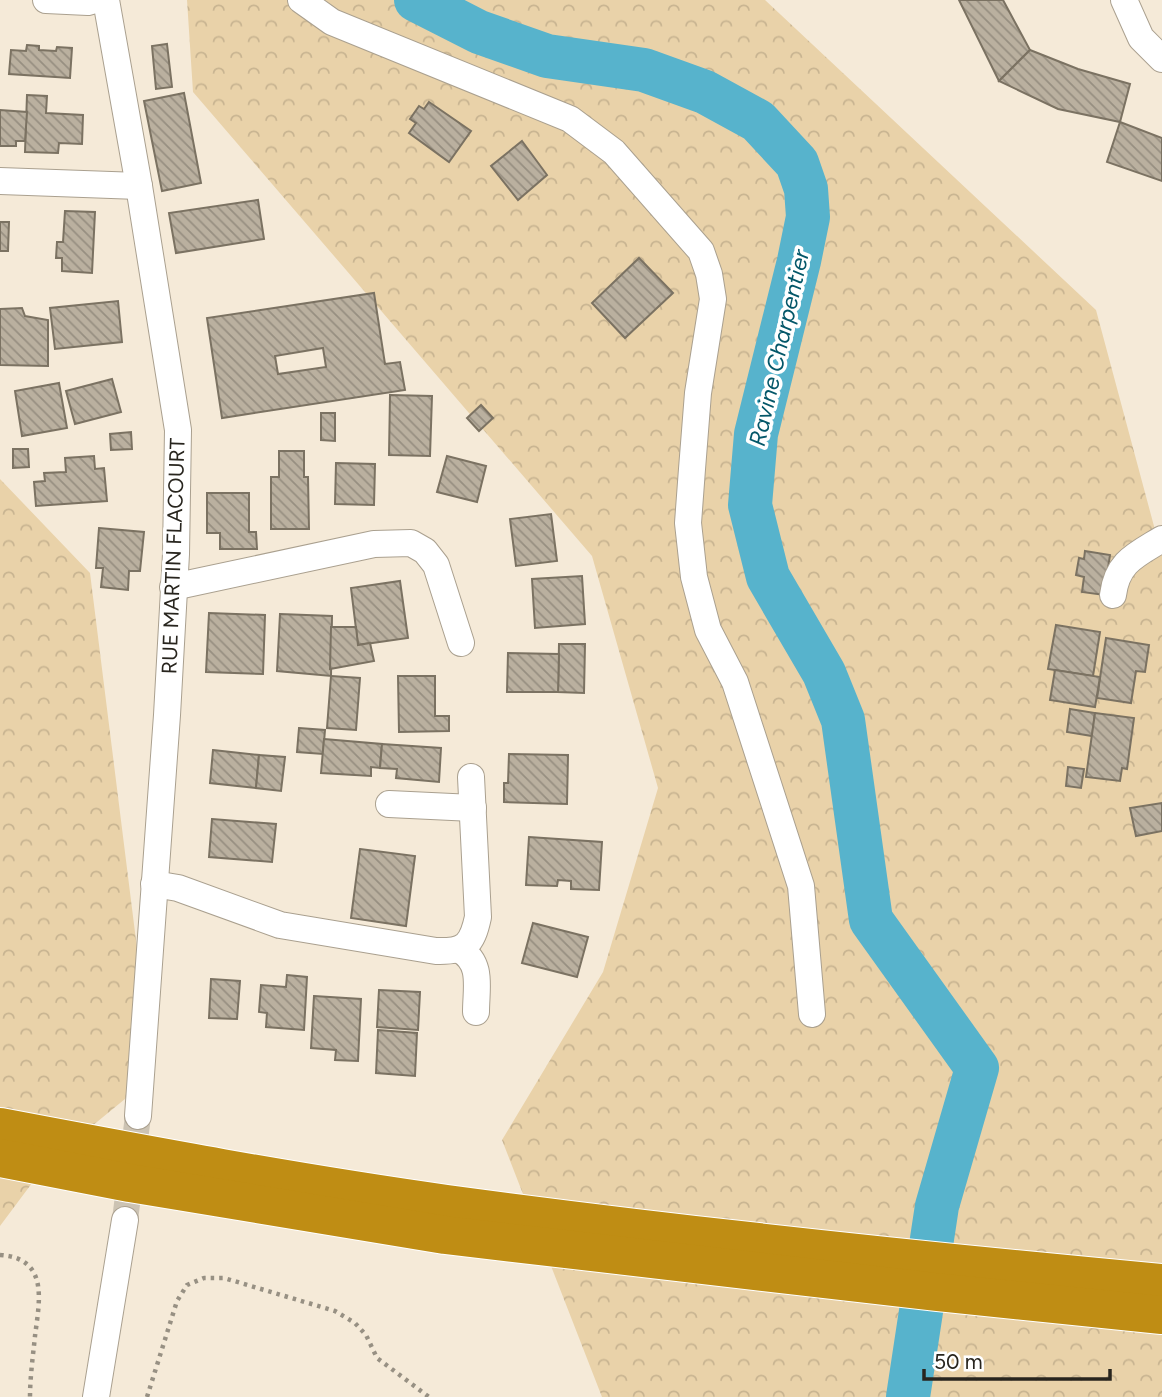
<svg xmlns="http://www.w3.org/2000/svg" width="1162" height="1397" font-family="Figtree,sans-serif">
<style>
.forest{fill:url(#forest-crowns)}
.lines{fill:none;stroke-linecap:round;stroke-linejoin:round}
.river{stroke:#57b3cc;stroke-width:44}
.building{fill:url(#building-back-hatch);stroke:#7b7262;stroke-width:2;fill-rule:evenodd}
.minor-tunnel{stroke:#ccc3b3;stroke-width:26;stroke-dasharray:26 13;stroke-linecap:butt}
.minor-casing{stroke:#aaa08f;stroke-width:28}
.highway-casing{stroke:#fff;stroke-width:40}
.path{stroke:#979083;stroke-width:4.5;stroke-dasharray:3.5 5;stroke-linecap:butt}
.minor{stroke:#fff;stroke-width:26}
.highway{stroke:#bf8d14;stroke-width:38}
.labels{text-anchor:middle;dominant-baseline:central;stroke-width:7;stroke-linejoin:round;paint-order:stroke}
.street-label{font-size:21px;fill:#28251e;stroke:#fff}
.water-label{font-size:23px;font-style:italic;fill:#045769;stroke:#fff}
</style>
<defs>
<pattern id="forest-crowns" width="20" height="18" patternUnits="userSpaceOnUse" patternTransform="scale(1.75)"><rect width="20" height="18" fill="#e9d2a9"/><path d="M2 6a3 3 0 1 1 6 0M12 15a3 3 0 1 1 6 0" fill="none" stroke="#c8b491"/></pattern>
<pattern id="building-back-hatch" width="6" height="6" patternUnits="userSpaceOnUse" patternTransform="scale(1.75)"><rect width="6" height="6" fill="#bab09f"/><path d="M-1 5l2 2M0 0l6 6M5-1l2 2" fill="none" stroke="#978f81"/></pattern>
</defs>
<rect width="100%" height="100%" fill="#f5ead8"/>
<!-- forest -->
<g class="forest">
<path d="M187,0H765L1096,310L1162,556V1397H602L502,1140L603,972L658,788L592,556L193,92Z"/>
<path d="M0,479L90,573L153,1076L47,1163L0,1226Z"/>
</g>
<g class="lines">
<!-- river -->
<path class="river" d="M416,0L479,32L547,56L644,70L705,92L758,121L797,163L806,189L808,217L799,261L756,434L750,505L768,577L824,673L843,720L871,920L977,1068L937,1206L908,1397"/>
</g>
<!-- building -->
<g class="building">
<path d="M959,0H1003L1030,50L999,81Z"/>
<path d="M167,44L172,87L156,89L152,46Z"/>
<path d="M27,45L39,46V50L56,51L57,47L72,48L70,78L9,74L11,50L26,51Z"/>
<path d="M1030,50L1078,69L1130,84L1120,122L1058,109L999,81Z"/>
<path d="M184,93L201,183L162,191L144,101Z"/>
<path d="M27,95L47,96L46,113L83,115L82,144L59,143L58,153L25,152Z"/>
<path d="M429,102L471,131L449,162L409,133L416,123L410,119L419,106L424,109Z"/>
<path d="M0,110L27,112L25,141H16V146H0Z"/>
<path d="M1120,122L1162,138V181L1107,162Z"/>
<path d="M522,141L547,175L518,200L491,166Z"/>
<path d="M258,200L264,239L176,253L169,213Z"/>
<path d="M65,211L95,212L92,273L62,271V258H56L57,242H63Z"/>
<path d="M0,222H9L8,251H0Z"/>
<path d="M639,258L673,293L625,338L592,303Z"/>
<path d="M374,293L385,364L400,362L405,390L222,418L207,318ZM323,348L326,367L278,374L275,356Z"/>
<path d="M118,301L122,342L55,349L50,308Z"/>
<path d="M22,308L25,316L48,320V366L0,365V309Z"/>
<path d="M112,379L121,412L75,424L66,391Z"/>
<path d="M59,383L67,428L22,436L15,391Z"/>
<path d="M390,395L432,396L430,456L389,455Z"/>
<path d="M481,405L493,418L479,431L467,418Z"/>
<path d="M321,413H335V441L321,440Z"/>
<path d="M131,432L132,449L111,450L110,434Z"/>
<path d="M13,449H28L29,467L13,468Z"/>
<path d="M279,451H304V477H308L309,529H271V477H279Z"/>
<path d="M94,456L95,469L104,468L107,501L36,506L34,482L45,481L44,473L66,472L65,458Z"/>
<path d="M447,456L486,466L477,502L437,492Z"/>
<path d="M336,463L375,464L374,505L335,504Z"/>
<path d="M207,493H249V532H256L257,549H220V533H207Z"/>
<path d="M551,514L557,561L516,566L510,519Z"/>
<path d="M99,528L144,532L140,571H129L128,590L101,587L103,568H96Z"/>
<path d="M1085,551L1110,555L1104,595L1082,592L1084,577L1076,575L1079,558L1084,559Z"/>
<path d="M582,576L585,624L535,628L532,579Z"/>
<path d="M400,581L408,638L358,645L351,588Z"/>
<path d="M209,613L265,615L263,674L206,672Z"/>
<path d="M280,614L332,616L331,676L277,671Z"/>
<path d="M1056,625L1100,632L1093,676L1048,669Z"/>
<path d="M331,627H356L358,645L370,643L374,661L330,669Z"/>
<path d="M1106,638L1149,645L1145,672L1136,671L1131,703L1097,698Z"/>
<path d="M559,644H585L584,693L558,692Z"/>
<path d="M508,653L559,654L558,692H507Z"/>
<path d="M1055,670L1100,677L1095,707L1050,700Z"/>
<path d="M331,676L360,678L356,730L327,728Z"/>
<path d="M398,676H435V716H449V731L399,732Z"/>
<path d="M1070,709L1095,713L1092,736L1067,732Z"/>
<path d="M1095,713L1134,718L1127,769L1122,768L1120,781L1086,777Z"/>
<path d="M299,728L325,730L323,754L297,752Z"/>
<path d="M324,739L382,744L380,768L371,767V776L321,773Z"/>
<path d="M382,744L441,748L439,782L396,778L397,769L380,768Z"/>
<path d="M213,750L259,755L256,788L210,783Z"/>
<path d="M509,754L568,755L567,804L504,802V783H508Z"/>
<path d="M259,755L285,757L281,791L256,788Z"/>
<path d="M1068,767L1084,769L1081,788L1066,786Z"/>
<path d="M1162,803V831L1136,836L1130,808Z"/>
<path d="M212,819L276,824L272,862L209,857Z"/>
<path d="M529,837L602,842L599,890L571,889V881L558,880L557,886L526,885Z"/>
<path d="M360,849L415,856L406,926L351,918Z"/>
<path d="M533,923L588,937L577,977L522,963Z"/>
<path d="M287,975L307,977L304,1030L266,1027L267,1013L259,1012L261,985L286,987Z"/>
<path d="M211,979L240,981L237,1019L209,1018Z"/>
<path d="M379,990L420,992L418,1030L377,1027Z"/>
<path d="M314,996L361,999L358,1061L335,1060L336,1050L311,1048Z"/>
<path d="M378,1030L417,1033L415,1076L376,1073Z"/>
</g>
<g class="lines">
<!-- minor-tunnel -->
<path class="minor-tunnel" d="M125,1220L138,1116"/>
<defs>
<g id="minor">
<path d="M46,0L88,2L95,0"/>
<path d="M106,0L139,186L178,430L176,554L167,715L138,1116"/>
<path d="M301,0L332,22L570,119L614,152L701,251L709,274L713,299L698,393L692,469L688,523L694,577L708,630L735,682L801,886L812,1014"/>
<path d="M1124,0L1141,38L1162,59"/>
<path d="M0,181L139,186"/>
<path d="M173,587L374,544L411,543L425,551L436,565L461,643"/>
<path d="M1113,595C1117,562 1136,555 1162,539"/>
<path d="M389,804L473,808"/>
<path d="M154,884L178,888L280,925L436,951C465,952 472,945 478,917L471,777"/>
<path d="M460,950C483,963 476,988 476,1012"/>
<path d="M96,1397L125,1220"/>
</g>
<g id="highway">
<path d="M0,1127C148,1155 297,1183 447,1204C685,1236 923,1261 1162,1283"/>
<path d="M0,1158L130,1183L445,1235L936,1292L1162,1315"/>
</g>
</defs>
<!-- minor casing -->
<use href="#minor" class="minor-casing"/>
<!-- highway casing -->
<use href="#highway" class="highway-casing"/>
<!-- path -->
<g class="path">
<path d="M0,1255C50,1258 39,1303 35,1336C33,1356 30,1377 30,1397"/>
<path d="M147,1397L177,1301L187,1285L204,1278H224L335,1311L355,1323L366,1335L377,1358L429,1397"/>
</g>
<!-- minor -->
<use href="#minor" class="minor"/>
<!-- highway -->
<use href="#highway" class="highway"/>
</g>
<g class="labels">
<!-- street labels -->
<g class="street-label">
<text transform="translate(173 556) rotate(-88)">RUE MARTIN FLACOURT</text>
</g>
<!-- water labels -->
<g class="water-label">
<text transform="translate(779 348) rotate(-77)">Ravine Charpentier</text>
</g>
</g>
<!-- scale -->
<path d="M924 1369v10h186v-10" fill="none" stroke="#28251e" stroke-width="3.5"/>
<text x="934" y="1369" font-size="21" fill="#28251e" stroke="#ffffff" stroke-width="5" paint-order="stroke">50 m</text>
</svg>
